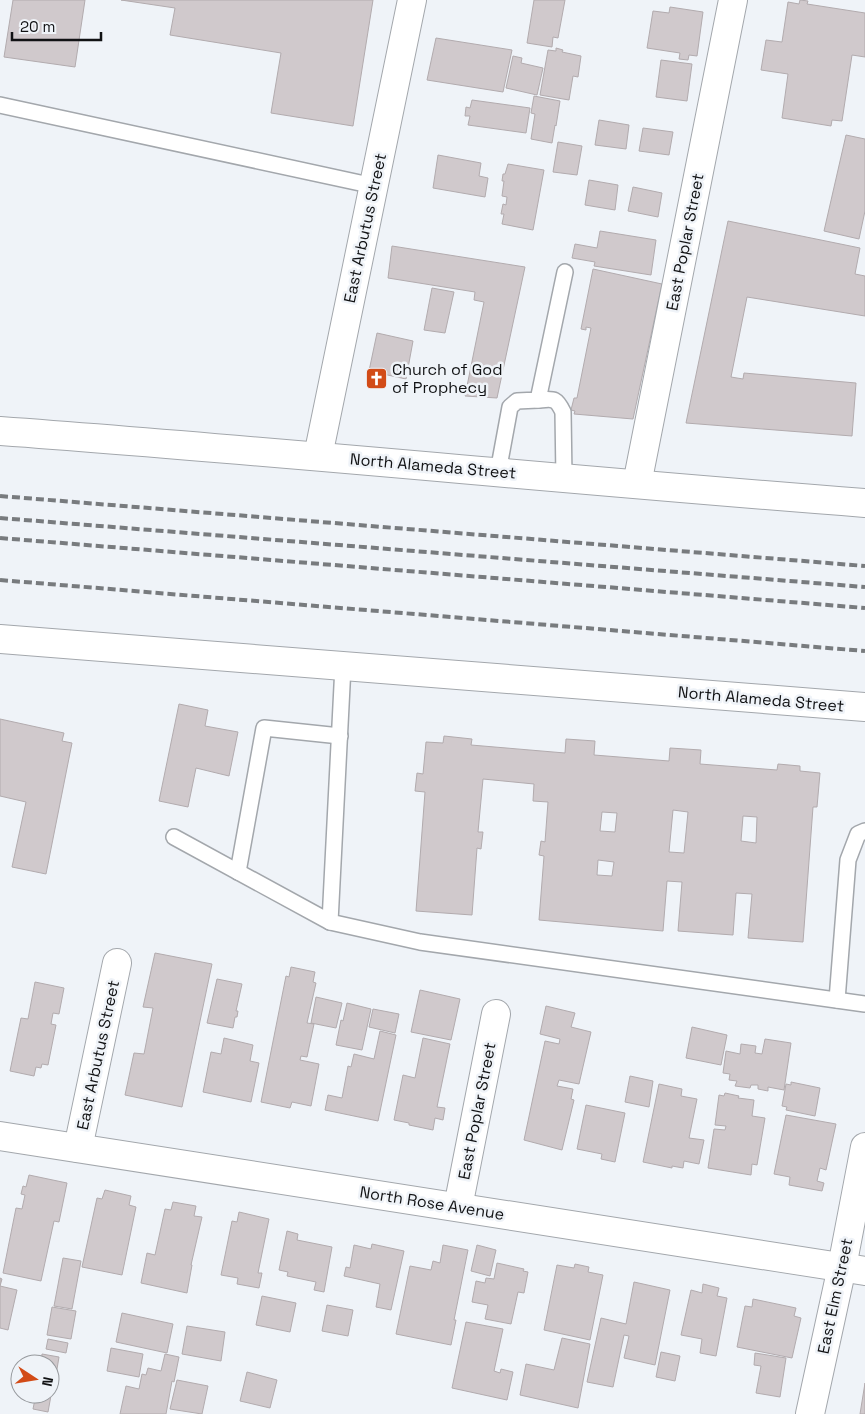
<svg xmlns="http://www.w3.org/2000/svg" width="865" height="1414" font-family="'Space Grotesk',sans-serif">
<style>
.building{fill:#d0c9cc;stroke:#b2abae;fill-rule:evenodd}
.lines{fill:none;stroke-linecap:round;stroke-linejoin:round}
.lane-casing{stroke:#a3a7ac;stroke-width:18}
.street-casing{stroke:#a3a7ac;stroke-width:30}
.secondary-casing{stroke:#a3a7ac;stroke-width:30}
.primary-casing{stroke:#a3a7ac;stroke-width:30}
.lane{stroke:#fff;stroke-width:15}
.street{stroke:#fff;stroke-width:28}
.secondary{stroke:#fff;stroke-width:28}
.primary{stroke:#fff;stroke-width:28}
.rail{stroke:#787b7e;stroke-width:4;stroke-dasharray:8 4;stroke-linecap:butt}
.labels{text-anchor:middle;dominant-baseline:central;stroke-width:5;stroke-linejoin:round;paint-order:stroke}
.street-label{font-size:16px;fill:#111214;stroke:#eff3f8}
.poi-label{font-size:16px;fill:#111214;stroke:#eff3f8;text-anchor:start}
</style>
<rect width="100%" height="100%" fill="#eff3f8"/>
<!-- building -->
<g class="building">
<path d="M13,0H85L75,67L4,57Z"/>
<path d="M121,0H373L353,126L271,113L281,53L170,35L175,8Z"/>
<path d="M534,0H565L558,38L553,37L552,47L527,43Z"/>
<path d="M800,0L808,1L807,4L865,13V57L852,55L842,121L832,120L831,126L782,118L788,74L761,70L766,40L782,42L788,2L799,4Z"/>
<path d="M670,7L703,12L697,56L689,55L688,60L679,59L680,53L647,48L653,11L669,13Z"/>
<path d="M436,38L512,50L503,92L427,80Z"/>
<path d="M556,48L563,50L562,52L581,56L578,77L573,76L569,100L540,95L548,50L556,51Z"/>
<path d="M513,56L522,58L521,63L543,68L537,95L506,88Z"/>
<path d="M661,60L692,64L687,101L656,97Z"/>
<path d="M534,96L560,101L556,126L555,125L552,143L531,139L535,114L531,113Z"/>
<path d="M472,100L530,108L526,133L468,125L470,116H465L466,107L470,108Z"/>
<path d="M599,120L629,125L626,149L595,145Z"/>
<path d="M643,128L673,132L669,155L639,151Z"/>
<path d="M846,135L865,139V211L859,239L824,231Z"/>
<path d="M558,142L582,146L577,175L553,172Z"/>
<path d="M438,155L481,163L479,176L488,178L485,197L433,188Z"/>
<path d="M508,164L544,170L533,230L502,224L504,214H501L503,204L506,205L507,197L502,196L504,181H502L503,174H505Z"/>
<path d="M589,180L618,185L615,210L585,205Z"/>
<path d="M633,187L662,193L658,217L628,211Z"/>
<path d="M728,221L860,248L855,274L865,276V316L747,297L731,377L743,379L744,373L856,383L852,436L686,423Z"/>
<path d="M600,231L656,240L651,275L594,266L595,262L572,258L575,244L597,248Z"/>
<path d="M392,246L525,267L497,398L465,396L484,302L474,300L475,292L388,278Z"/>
<path d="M593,269L662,284L633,419L574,414L575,411L571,410L574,398H577L591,328L586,327V330L581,329Z"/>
<path d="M432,288L454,292L445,333L424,330Z"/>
<path d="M377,333L413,341L406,379L369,371Z"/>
<path d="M179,704L208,710L205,726L238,732L229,776L196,768L188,807L159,801Z"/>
<path d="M0,719L64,733L62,741L72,743L46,874L12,867L26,802L0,796Z"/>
<path d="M444,736L472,739L471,745L565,753L566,739L595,741L594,755L669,761L670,748L701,750L700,764L777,770L778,764L800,766V771L820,773L817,807H813L803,942L748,938L752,894L736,893L733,935L678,931L682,882L667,881L663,931L539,920L544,856L539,855L541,841L545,842L548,802L533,801L534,784L483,779L478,832H483L481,849L477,848L472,915L416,911L425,792L415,791L417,773L423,774L426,742L443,743ZM673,810L688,812L684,853L669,852ZM602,812L617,813L615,832L600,831ZM743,816L757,817L756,843L741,841ZM598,860L614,862L612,876L597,875Z"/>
<path d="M155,953L212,964L182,1107L125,1095L134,1053L144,1054L153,1008L143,1007Z"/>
<path d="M291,967L315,972L313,982L316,983L307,1023L314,1024L307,1057L301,1056L300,1060L319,1064L311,1106L292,1102L290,1108L261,1102L286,976L289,977Z"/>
<path d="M217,979L242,984L236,1011H238L237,1017H235L233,1028L207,1023Z"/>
<path d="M35,982L64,988L59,1014L53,1013L51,1024L56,1025L48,1065L42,1064L41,1068L36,1067L34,1076L10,1071L21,1018L28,1019Z"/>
<path d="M420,990L460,999L451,1040L411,1032Z"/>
<path d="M316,997L342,1003L336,1028L311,1023Z"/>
<path d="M347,1003L371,1009L362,1050L336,1045L341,1020L343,1021Z"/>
<path d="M546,1006L575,1013L571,1027L591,1032L579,1084L559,1080L557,1086L573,1089L571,1099L574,1100L562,1150L524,1140L545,1041L559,1044L560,1039L540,1034Z"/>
<path d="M373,1009L399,1014L395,1033L369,1027Z"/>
<path d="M692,1027L727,1035L721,1065L686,1058Z"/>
<path d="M380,1031L396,1035L378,1121L325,1110L328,1095L342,1098L348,1066L351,1067L354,1054L374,1059Z"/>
<path d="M224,1038L253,1045L250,1061L259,1063L251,1102L203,1092L211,1052L221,1054Z"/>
<path d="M423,1038L450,1044L437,1107L445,1108L443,1120L435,1118L433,1130L409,1125V1123L394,1120L403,1075L415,1078Z"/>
<path d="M765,1039L791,1043L784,1090L768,1087V1091L758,1089V1085H751L750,1088L735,1086L737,1081L729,1080L730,1074L723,1073L726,1051L740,1054L741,1044L756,1046L755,1053L762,1054Z"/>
<path d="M630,1076L653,1081L649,1107L625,1102Z"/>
<path d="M791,1082L820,1088L815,1116L786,1110L787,1107L782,1106L786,1084L791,1085Z"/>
<path d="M659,1084L682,1089L681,1096L697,1099L689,1138L704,1140L699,1164L684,1161L683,1168L672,1166V1168L643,1162Z"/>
<path d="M725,1093L739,1096L738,1098L754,1100L752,1116L765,1118L757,1165L752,1164L751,1175L708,1168L714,1129L725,1130L726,1126L715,1125L719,1095L724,1096Z"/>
<path d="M586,1105L625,1113L615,1162L601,1159L602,1154L577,1149Z"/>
<path d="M786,1115L836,1124L826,1170L820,1168L817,1181L824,1183L822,1191L789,1185L790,1177L774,1174Z"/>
<path d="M29,1175L67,1183L59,1222L54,1221L41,1281L3,1273L16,1208L22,1209L25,1195L21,1194L23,1186L26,1187Z"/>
<path d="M105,1190L131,1196L129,1205L136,1207L122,1275L82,1267L97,1198L102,1199Z"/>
<path d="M173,1202L196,1206L194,1216L202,1217L191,1265H192L187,1293L141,1283L147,1253L155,1255L165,1209L171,1210Z"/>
<path d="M239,1212L269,1219L258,1273H262L259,1288L237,1284L238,1278L221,1275L232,1221L237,1222Z"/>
<path d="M287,1231L298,1234L297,1240L332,1247L324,1292L314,1290L316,1282L287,1276L288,1272L279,1270Z"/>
<path d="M372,1244L404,1251L391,1310L376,1307L380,1284L344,1276L346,1267L350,1268L354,1245L371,1249Z"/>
<path d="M443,1245L468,1250L454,1320H456L451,1345L396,1334L410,1266L431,1270L433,1261L440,1263Z"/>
<path d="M477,1245L496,1250L490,1276L471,1271Z"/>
<path d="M63,1258L81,1261L72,1309L54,1306Z"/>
<path d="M497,1263L524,1269L523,1271L528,1272L524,1293L518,1292L511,1324L485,1319L488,1305L472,1302L476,1281L485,1283L486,1278L494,1279Z"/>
<path d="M575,1264L589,1267L588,1272L603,1275L590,1340L544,1330L557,1265L574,1268Z"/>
<path d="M0,1278L2,1279L0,1286L17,1290L8,1330L0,1328Z"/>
<path d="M634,1282L670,1290L655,1365L624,1358L629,1336L624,1335L613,1387L587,1382L601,1318L626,1324Z"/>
<path d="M703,1284L719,1288L717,1296L727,1298L716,1356L700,1353L702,1339L681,1335L691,1290L702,1293Z"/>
<path d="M262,1296L296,1303L290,1332L256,1325Z"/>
<path d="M753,1299L796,1308L794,1316L801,1318L792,1358L737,1347L745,1306L752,1307Z"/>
<path d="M327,1305L353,1310L348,1336L322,1331Z"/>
<path d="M52,1307L76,1311L71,1339L47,1335Z"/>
<path d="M122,1313L173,1324L167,1353L116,1342Z"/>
<path d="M466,1322L503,1329L494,1371L500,1373L501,1369L513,1372L507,1400L452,1388Z"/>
<path d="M187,1326L225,1332L221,1361L182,1354Z"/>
<path d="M562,1338L590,1344L578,1408L520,1395L526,1364L554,1370Z"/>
<path d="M48,1339L68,1343L66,1353L46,1349Z"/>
<path d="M111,1348L143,1354L139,1377L107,1371Z"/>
<path d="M661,1352L680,1356L675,1381L656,1377Z"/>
<path d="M755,1353L786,1358L780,1397L756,1393L761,1366L754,1365Z"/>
<path d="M42,1354L59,1357L54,1387L50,1386V1364H41Z"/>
<path d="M165,1354L179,1357L174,1382L172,1381L166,1414H120L126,1386L139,1389L142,1374L146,1375L148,1368L161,1371Z"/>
<path d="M247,1372L277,1380L270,1408L240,1401Z"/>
<path d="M177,1380L208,1386L202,1414L170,1409Z"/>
<path d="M865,1383V1414H860Z"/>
<path d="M50,1390H52L48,1412L33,1409L36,1394H50Z"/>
</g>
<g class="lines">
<defs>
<g id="lane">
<path d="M0,105L374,186"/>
<path d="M538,400C553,399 556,397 563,412L564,478"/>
<path d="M498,472L510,407L517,401L538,400L565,272"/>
<path d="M343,666L330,922L420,942L865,1004"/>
<path d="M174,837L330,922"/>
<path d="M238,872L264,728L340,736"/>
<path d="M837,1000L848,860L858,834L865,831"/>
</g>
<g id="street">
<path d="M318,456L412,0"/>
<path d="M637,484L733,0"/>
<path d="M0,1136L865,1271"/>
<path d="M78,1148L117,963"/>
<path d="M458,1207L496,1014"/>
<path d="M810,1414L842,1267L865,1147"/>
</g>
<path id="secondary" d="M0,639L865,707"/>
<path id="primary" d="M0,431C289,452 576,481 865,503"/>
</defs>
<!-- lane casing -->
<use href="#lane" class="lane-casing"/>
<!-- street casing -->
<use href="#street" class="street-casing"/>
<!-- secondary casing -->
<use href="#secondary" class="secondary-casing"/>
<!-- primary casing -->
<use href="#primary" class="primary-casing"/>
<!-- lane -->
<use href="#lane" class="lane"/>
<!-- street -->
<use href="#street" class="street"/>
<!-- secondary -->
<use href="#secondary" class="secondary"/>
<!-- primary -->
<use href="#primary" class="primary"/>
<!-- rail -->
<g class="rail">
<path d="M0,496L865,566"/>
<path d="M0,518L865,587"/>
<path d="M0,538L865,608"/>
<path d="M0,580L865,651"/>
</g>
</g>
<!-- icons -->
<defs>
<symbol id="church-square" viewBox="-11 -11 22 22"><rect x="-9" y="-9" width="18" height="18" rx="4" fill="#d24b17" stroke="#eff3f8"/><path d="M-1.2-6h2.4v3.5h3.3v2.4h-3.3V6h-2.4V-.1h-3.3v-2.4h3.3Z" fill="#fff"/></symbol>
</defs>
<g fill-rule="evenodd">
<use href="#church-square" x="364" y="366" width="25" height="25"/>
</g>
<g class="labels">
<!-- street labels -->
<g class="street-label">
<text transform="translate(365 228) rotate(-78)">East Arbutus Street</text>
<text transform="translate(685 242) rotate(-79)">East Poplar Street</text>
<text transform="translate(433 466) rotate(5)">North Alameda Street</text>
<text transform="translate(761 699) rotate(5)">North Alameda Street</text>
<text transform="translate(98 1055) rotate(-78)">East Arbutus Street</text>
<text transform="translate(477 1111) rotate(-79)">East Poplar Street</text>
<text transform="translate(432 1203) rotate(9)">North Rose Avenue</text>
<text transform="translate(835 1296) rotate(-78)">East Elm Street</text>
</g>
<!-- poi labels -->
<g class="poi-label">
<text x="392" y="369">Church of God<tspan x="392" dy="18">of Prophecy</tspan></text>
</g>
</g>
<!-- north arrow -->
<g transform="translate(35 1379) rotate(102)"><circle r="24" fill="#eff3f8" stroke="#96999d"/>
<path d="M0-4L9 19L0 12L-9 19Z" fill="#d24b17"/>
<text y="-8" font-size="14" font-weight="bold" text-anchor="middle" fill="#111214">N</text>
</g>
<!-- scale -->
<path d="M12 32v8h89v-8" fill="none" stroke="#111214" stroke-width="2.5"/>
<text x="20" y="32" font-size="15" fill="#111214" stroke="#eff3f8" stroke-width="4" paint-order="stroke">20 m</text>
</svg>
